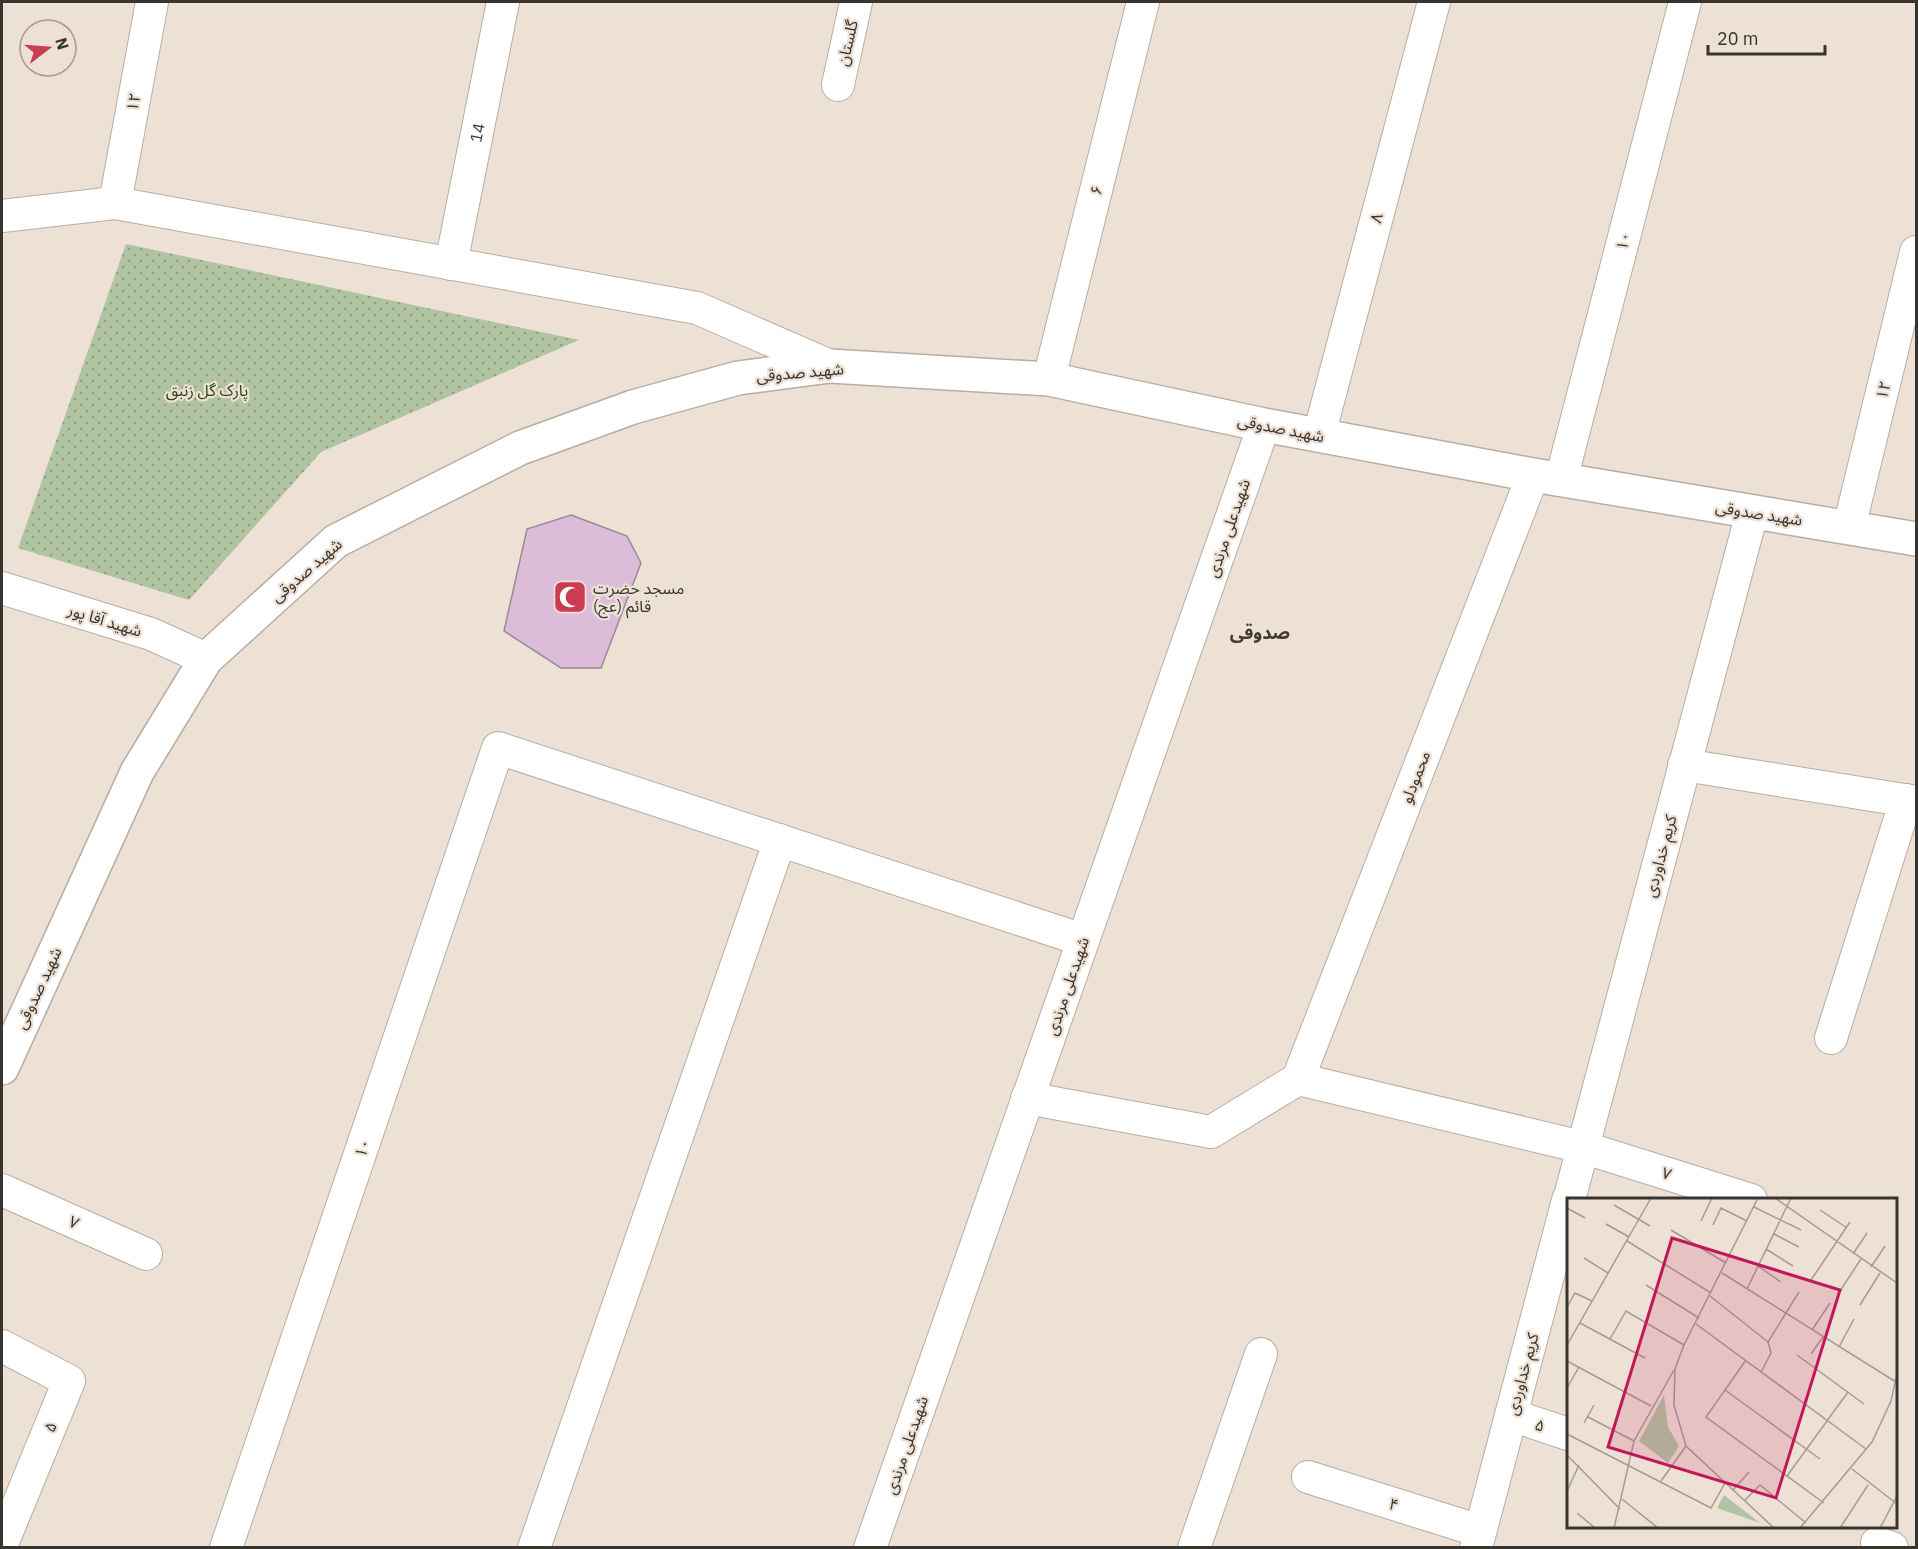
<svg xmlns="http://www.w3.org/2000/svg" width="1918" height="1549" font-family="'IBM Plex Sans','Noto Sans Arabic',sans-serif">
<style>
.park{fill:url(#park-dots)}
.building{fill:#dcbcd8;stroke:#978b95;stroke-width:1.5}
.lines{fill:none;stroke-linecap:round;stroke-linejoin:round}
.street-casing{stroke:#b9ada3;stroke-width:34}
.secondary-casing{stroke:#b9ada3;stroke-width:36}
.street{stroke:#fff;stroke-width:32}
.secondary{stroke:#fff;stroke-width:33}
.labels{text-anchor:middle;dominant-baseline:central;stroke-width:4.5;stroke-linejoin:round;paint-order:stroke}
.street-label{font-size:16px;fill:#38342f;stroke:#ede0d5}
.park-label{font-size:16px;fill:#2d4512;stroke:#ede0d5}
.poi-label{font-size:16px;fill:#38342f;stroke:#ede0d5;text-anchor:start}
.neighbourhood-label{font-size:18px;font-weight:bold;fill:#453b32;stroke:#ede0d5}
.inset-road{fill:none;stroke:#a59b93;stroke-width:1.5}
.view{fill:#c2185b;fill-opacity:0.15;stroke:#c2185b;stroke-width:3}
.inset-edge{fill:none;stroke:#38342f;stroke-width:3}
</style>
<defs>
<pattern id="park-dots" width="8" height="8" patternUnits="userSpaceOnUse" patternTransform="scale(1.5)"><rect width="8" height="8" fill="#b1c4a2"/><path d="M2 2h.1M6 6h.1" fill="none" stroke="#91a084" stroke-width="1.8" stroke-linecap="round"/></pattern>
</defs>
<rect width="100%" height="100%" fill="#ede0d5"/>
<!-- park -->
<path class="park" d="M126,244L579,340L321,452L189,600L18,548Z"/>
<!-- building -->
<path class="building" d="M571,515L627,536L641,563L601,668H561L504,631L527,529Z"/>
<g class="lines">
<defs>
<g id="street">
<path d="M838,85L856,2"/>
<path d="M115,203L152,2"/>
<path d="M2,216L115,203L697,308L830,366"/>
<path id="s1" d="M451,264L503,2"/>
<path d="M1049,379L1143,2"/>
<path d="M1319,435L1434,2"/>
<path d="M1561,480L1685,2"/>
<path d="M1849,528L1916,252"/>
<path d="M2,588L151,634L206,659"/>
<path d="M1684,765L1916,802"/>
<path d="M1831,1038L1906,800"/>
<path d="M1298,1079L1533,475"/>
<path d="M1027,1098L1211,1132L1298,1079L1582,1147L1751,1200"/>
<path d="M2,1190L146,1254"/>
<path d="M1569,1200L1752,513"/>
<path d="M2,1346L69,1381L2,1544"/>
<path d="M1511,1415L1568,1434"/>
<path d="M1308,1477L1480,1531"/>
<path d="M1877,1543L1892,1548"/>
<path d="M226,1548L498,748L1083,940"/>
<path d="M534,1548L780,840"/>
<path d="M870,1548L1264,425"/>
<path d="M1194,1548L1261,1354"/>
<path d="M1476,1548L1568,1200"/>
</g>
<path id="secondary" d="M2,1068L137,772L206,659L336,541L520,448L633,407L738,378L830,366L1049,379L1264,425L1533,475L1916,539"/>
</defs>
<!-- street casing -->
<use href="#street" class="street-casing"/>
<!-- secondary casing -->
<use href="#secondary" class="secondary-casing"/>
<!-- street -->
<use href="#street" class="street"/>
<!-- secondary -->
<use href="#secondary" class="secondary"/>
</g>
<!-- icons -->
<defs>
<symbol id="mosque-square" viewBox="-11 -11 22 22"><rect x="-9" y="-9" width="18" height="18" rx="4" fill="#cb3b52" stroke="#ede0d5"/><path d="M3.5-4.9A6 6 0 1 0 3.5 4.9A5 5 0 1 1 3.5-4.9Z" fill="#fff"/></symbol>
</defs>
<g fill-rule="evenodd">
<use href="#mosque-square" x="551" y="578" width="38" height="38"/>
</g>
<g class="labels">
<!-- street labels -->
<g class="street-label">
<text transform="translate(847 43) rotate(-77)">گلستان</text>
<text transform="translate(133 102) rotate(-80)">۱۲</text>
<text stroke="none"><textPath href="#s1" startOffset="134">14</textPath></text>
<text transform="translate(1096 190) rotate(-76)">۶</text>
<text transform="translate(1376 218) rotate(-75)">۸</text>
<text transform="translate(1623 241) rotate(-76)">۱۰</text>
<text transform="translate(800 372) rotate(-5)">شهید صدوقی</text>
<text transform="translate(1883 390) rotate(-76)">۱۲</text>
<text transform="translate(1281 428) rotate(11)">شهید صدوقی</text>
<text transform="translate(1759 513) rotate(9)">شهید صدوقی</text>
<text transform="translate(1228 528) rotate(-71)">شهیدعلی مرندی</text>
<text transform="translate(306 570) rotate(-41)">شهید صدوقی</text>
<text transform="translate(105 620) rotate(17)">شهید آقا پور</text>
<text transform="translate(1415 777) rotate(-69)">محمودلو</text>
<text transform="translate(1660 856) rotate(-75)">کریم خداوردی</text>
<text transform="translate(1067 986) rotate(-71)">شهیدعلی مرندی</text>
<text transform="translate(38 988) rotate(-65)">شهید صدوقی</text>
<text transform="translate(362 1148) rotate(-71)">۱۰</text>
<text transform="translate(1667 1173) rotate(17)">۷</text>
<text transform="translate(74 1222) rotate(24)">۷</text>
<text transform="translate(1522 1374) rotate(-75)">کریم خداوردی</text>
<text transform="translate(1540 1425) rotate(18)">۵</text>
<text transform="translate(50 1427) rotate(-67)">۵</text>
<text transform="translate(906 1445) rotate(-71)">شهیدعلی مرندی</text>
<text transform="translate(1394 1504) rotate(17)">۴</text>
</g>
<!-- park labels -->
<g class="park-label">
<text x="207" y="390">پارک گل زنبق</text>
</g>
<!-- poi labels -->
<g class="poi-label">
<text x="593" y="588">مسجد حضرت<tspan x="593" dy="18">قائم (عج)</tspan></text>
</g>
<!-- neighbourhood labels -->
<g class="neighbourhood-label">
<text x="1260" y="632">صدوقی</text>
</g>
</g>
<!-- overview -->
<g transform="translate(1567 1198)">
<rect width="330" height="330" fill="#ede0d5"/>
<path d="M157,297L193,325L150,310Z" fill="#b1c4a2"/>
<path d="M97,197L101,229L112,248L101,265L72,243Z" fill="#b1c4a2"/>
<path class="inset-road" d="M191,0L117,147L108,171L107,207L119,248L207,330M208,0L330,85M47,7L83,28M187,9L234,32M0,10L18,20M253,12L280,30M134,23L145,0M39,26L62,39M146,27L154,10L180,23M104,32L159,65M207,36L232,49M60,43L144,95M199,51L226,68M286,56L300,35M17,60L41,75M191,68L214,84M304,69L318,48M155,75L329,184M244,82L283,24M79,87L132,120M180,91L224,0M271,96L294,61M143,98L201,144M293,107L313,75M0,109L8,95L25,103M13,125L78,160M129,126L299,251M245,132L263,105M43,141L59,113L117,147M0,147L84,0M272,149L287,121M244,156L256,139M230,157L297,206M179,162L139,219L257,305M0,163L84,208M194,174L204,155L201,144L232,94M0,190L12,169M158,192L253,261M21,219L67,243M17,225L27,207M0,236L144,310L158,285M0,257L53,311M285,271L330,306M220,278L281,194M94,283L119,248M166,292L182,274M0,293L12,267M55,301L91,330M178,302L193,287L239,325M10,315L28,330M47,330L67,243L107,172M233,330L305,244L324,203L330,176M273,330L301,287M313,330L330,298"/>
<path class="view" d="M105,40L273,92L209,300L41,249Z"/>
<rect width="330" height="330" class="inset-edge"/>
</g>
<!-- border -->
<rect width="1918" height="1549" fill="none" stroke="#38342f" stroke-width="6"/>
<!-- north arrow -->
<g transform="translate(48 48) rotate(73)"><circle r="28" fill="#ede0d5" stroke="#a59b93" stroke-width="1.5"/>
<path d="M0-4.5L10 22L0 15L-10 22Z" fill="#cb3b52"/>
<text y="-9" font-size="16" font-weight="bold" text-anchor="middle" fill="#38342f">N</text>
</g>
<!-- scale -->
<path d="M1708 45v9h117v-9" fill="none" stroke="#38342f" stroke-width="3"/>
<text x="1717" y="45" font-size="18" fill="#38342f" stroke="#ede0d5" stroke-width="4.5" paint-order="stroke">20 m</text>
</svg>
